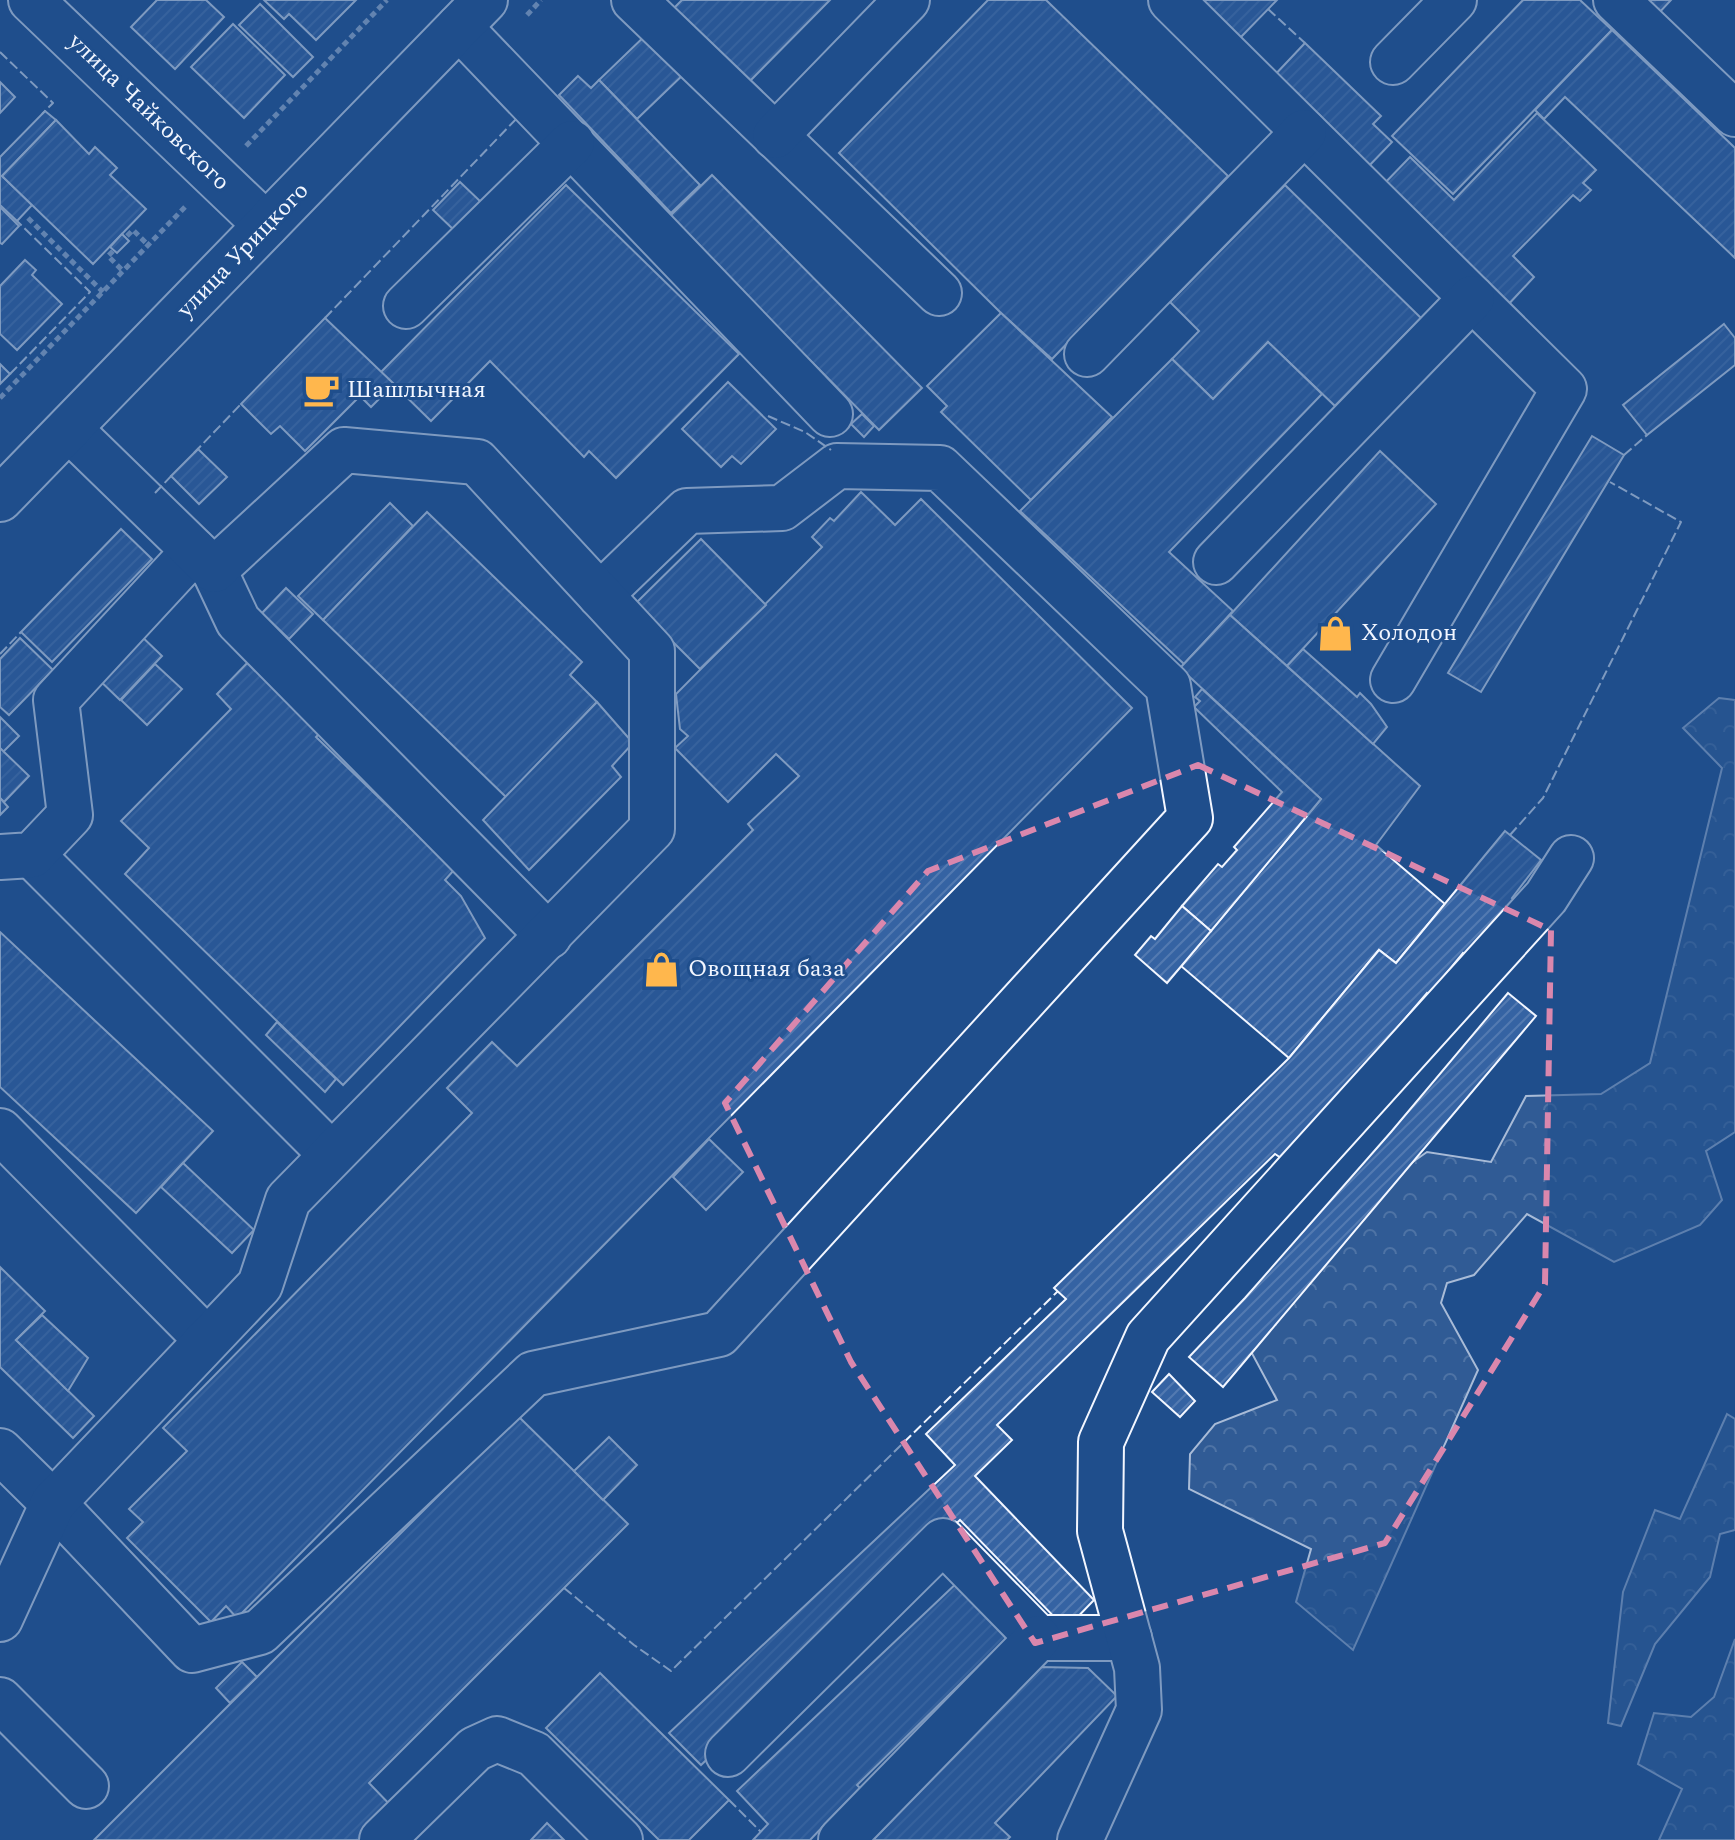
<svg xmlns="http://www.w3.org/2000/svg" width="1735" height="1840" font-family="Spectral,serif">
<style>
.forest{fill:url(#forest-crowns);stroke:#a8bbd7;stroke-width:2}
.building{fill:url(#building-hatch);stroke:#f2f6ff;stroke-width:2}
.lines{fill:none;stroke-linecap:round;stroke-linejoin:round}
.minor-casing{stroke:#f2f6ff;stroke-width:48}
.major-casing{stroke:#f2f6ff;stroke-width:48}
.path{stroke:#b3c4dc;stroke-width:5;stroke-dasharray:6 4;stroke-linecap:butt}
.minor{stroke:#1f4e8c;stroke-width:44}
.major{stroke:#1f4e8c;stroke-width:44}
.fence{stroke:#f2f6ff;stroke-width:2;stroke-dasharray:10 4;stroke-linecap:butt}
.marked{fill:none;stroke:#da87ad;stroke-width:6;stroke-dasharray:16 10;stroke-linejoin:round}
.labels{text-anchor:middle;dominant-baseline:central;stroke-width:6;stroke-linejoin:round;paint-order:stroke}
.street-label{font-size:24px;fill:#f2f6ff;stroke:#1f4e8c}
.poi-label{font-size:24px;fill:#f2f6ff;stroke:#1f4e8c;text-anchor:start}
</style>
<defs>
<pattern id="forest-crowns" width="20" height="18" patternUnits="userSpaceOnUse" patternTransform="scale(2)"><rect width="20" height="18" fill="#305b95"/><path d="M2 6a3 3 0 1 1 6 0M12 15a3 3 0 1 1 6 0" fill="none" stroke="#4e73a5"/></pattern>
<pattern id="building-hatch" width="6" height="6" patternUnits="userSpaceOnUse" patternTransform="scale(2)"><rect width="6" height="6" fill="#3563a3"/><path d="M-1 1l2-2M0 6l6-6M5 7l2-2" fill="none" stroke="#537ab1"/></pattern>
</defs>
<rect width="100%" height="100%" fill="#1f4e8c"/>
<!-- forest -->
<g class="forest">
<path d="M1719,698L1735,700V1132L1706,1151L1722,1200L1700,1225L1614,1262L1527,1214L1474,1275L1447,1283L1441,1303L1478,1370L1353,1650L1296,1602L1311,1549L1189,1489L1190,1454L1215,1424L1277,1400L1248,1346L1394,1175L1427,1152L1491,1162L1526,1096L1601,1094L1650,1063L1722,768L1683,728Z"/>
<path d="M1727,1414L1735,1419V1530L1720,1534L1710,1577L1655,1644L1621,1726L1608,1723L1623,1592L1655,1510L1680,1519Z"/>
<path d="M1735,1639V1840H1659L1682,1789L1638,1764L1654,1713L1691,1717L1714,1697Z"/>
</g>
<!-- building -->
<g class="building">
<path d="M157,0H206L224,17L175,69L131,27Z"/>
<path d="M264,0H356L316,40L289,14L284,19Z"/>
<path d="M682,0H830L744,87L668,14Z"/>
<path d="M988,0H1046L1228,176L1052,359L1001,313L839,153Z"/>
<path d="M1198,0H1277L1239,39Z"/>
<path d="M1523,0H1580L1612,30L1453,194L1392,136Z"/>
<path d="M1638,0H1671L1656,16Z"/>
<path d="M260,4L313,57L293,77L239,25Z"/>
<path d="M233,24L285,75L244,118L191,67Z"/>
<path d="M1612,30L1735,148V258L1565,97L1544,119L1535,110Z"/>
<path d="M649,32L687,71L637,119L599,80Z"/>
<path d="M1305,43L1381,116L1373,124L1392,142L1365,170L1271,79Z"/>
<path d="M578,76L591,88L599,80L700,185L671,213L559,95Z"/>
<path d="M0,82L15,97L0,113Z"/>
<path d="M45,111L56,120L2,176L32,205L17,221L0,205V157Z"/>
<path d="M1537,113L1596,170L1583,183L1591,190L1580,201L1573,195L1513,256L1534,277L1506,307L1381,187L1410,157L1454,200Z"/>
<path d="M56,120L89,154L95,147L117,168L110,175L146,209L93,264L2,176Z"/>
<path d="M712,175L922,388L879,430L669,217Z"/>
<path d="M460,182L482,203L455,231L433,210Z"/>
<path d="M566,185L739,354L616,478L589,451L584,457L490,361L431,421L381,372Z"/>
<path d="M1285,185L1421,318L1335,406L1268,342L1213,399L1172,359L1199,331L1170,302Z"/>
<path d="M0,207L19,226L2,244L0,243Z"/>
<path d="M122,234L129,241L117,253L110,247Z"/>
<path d="M25,260L36,270L32,275L62,304L17,350L0,334V286Z"/>
<path d="M1001,313L1112,417L1031,500L941,412L947,406L927,386Z"/>
<path d="M325,318L394,384L371,407L360,396L305,451L280,426L271,434L241,404Z"/>
<path d="M1724,324L1735,338V365L1647,435L1623,405Z"/>
<path d="M1268,342L1322,394L1169,552L1233,611L1184,664L1020,511L1172,359L1213,399Z"/>
<path d="M0,364L10,374L0,384Z"/>
<path d="M728,382L776,429L741,464L732,456L721,467L682,429Z"/>
<path d="M862,414L874,426L864,437L851,424Z"/>
<path d="M1592,436L1624,455L1481,692L1448,673Z"/>
<path d="M198,449L227,477L199,504L171,476Z"/>
<path d="M1380,451L1436,504L1287,666L1230,615Z"/>
<path d="M861,492L895,525L921,499L1132,708L237,1618L226,1606L211,1622L127,1538L143,1522L129,1509L187,1451L163,1428L472,1113L447,1088L492,1042L517,1066L753,830L748,824L799,776L776,754L728,802L675,748L688,736L680,729L676,694L822,547L812,537L830,518L834,521Z"/>
<path d="M390,503L413,526L323,620L298,596Z"/>
<path d="M427,512L582,662L570,675L597,702L506,797L323,620Z"/>
<path d="M121,529L152,559L52,662L21,632Z"/>
<path d="M701,539L766,605L700,669L635,604Z"/>
<path d="M286,588L313,614L289,639L262,613Z"/>
<path d="M1230,615L1420,786L1376,845L1445,904L1396,963L1379,950L1289,1058L1181,966L1321,799L1180,668Z"/>
<path d="M135,630L162,656L120,700L93,674Z"/>
<path d="M20,638L53,670L9,715L0,707V659Z"/>
<path d="M1303,649L1357,697L1360,693L1371,704L1387,727L1373,744L1287,666Z"/>
<path d="M254,656L325,728L316,737L454,870L445,880L461,896L485,938L343,1085L125,874L149,848L121,821L231,709L217,694Z"/>
<path d="M155,664L182,689L147,725L121,700Z"/>
<path d="M1202,689L1321,799L1211,931L1182,906L1218,864L1222,867L1237,850L1234,847L1282,792L1194,707L1200,701L1195,697Z"/>
<path d="M597,702L633,743L612,766L621,777L529,870L483,820Z"/>
<path d="M0,717L19,736L3,752L0,748Z"/>
<path d="M0,748L29,776L4,802L0,798Z"/>
<path d="M0,798L8,807L0,815Z"/>
<path d="M1505,831L1541,860L1512,898L1517,902L1470,959L1463,953L1429,995L1427,993L1284,1160L1275,1154L997,1425L1012,1440L975,1476L1094,1600L1066,1629L960,1520L701,1765L669,1733L955,1465L926,1434L1066,1299L1054,1288L1289,1058L1379,950L1396,963Z"/>
<path d="M1182,906L1211,931L1167,983L1135,955L1151,936L1155,939Z"/>
<path d="M0,932L213,1131L136,1213L0,1087Z"/>
<path d="M1508,993L1536,1016L1223,1387L1189,1357L1245,1298L1391,1132Z"/>
<path d="M277,1022L336,1079L325,1092L266,1035Z"/>
<path d="M709,1139L743,1172L706,1210L673,1177Z"/>
<path d="M183,1163L254,1230L232,1253L161,1187Z"/>
<path d="M0,1267L45,1311L16,1340L94,1416L73,1438L0,1367Z"/>
<path d="M42,1315L88,1358L68,1391L16,1340Z"/>
<path d="M1169,1374L1195,1401L1180,1417L1152,1392Z"/>
<path d="M518,1416L628,1524L369,1783L396,1811L366,1840H94Z"/>
<path d="M609,1437L637,1465L603,1500L574,1471Z"/>
<path d="M961,1579L1009,1636L857,1785L860,1788L810,1840H753L768,1824L737,1791Z"/>
<path d="M242,1662L257,1677L230,1703L216,1688Z"/>
<path d="M1040,1667L1088,1668L1117,1696L995,1823L1010,1837L1007,1840H873Z"/>
<path d="M600,1673L729,1800L689,1840H659L546,1728Z"/>
<path d="M547,1823L564,1840H531Z"/>
</g>
<g class="lines">
<defs>
<g id="minor">
<path d="M31,0L266,225"/>
<path d="M634,0L939,293"/>
<path d="M1171,0L1564,389L1393,680"/>
<path d="M1616,0L1735,114"/>
<path d="M459,27L830,414"/>
<path d="M1393,62L1454,0"/>
<path d="M775,136L907,0"/>
<path d="M406,306L572,143"/>
<path d="M1087,354L1304,132"/>
<path d="M1216,562L1472,298"/>
<path d="M214,570L238,621L549,936"/>
<path d="M32,855L331,1154"/>
<path d="M0,857L32,855L70,815L56,700L194,551"/>
<path d="M0,1131L207,1340"/>
<path d="M0,1451L53,1503L192,1650L260,1632L533,1374L719,1334L1190,818L1168,686L940,468L837,466L782,508L687,511L600,595"/>
<path d="M0,1619L53,1503L260,1285L288,1200L652,829V651L477,462L344,450L214,570L69,429"/>
<path d="M0,1700L86,1786"/>
<path d="M728,1754L943,1541L1038,1638H1129"/>
<path d="M382,1840L475,1749L497,1739L534,1754L620,1840"/>
<path d="M841,1840L1038,1638"/>
<path d="M1080,1840L1139,1710L1137,1668L1100,1531L1101,1442L1148,1337L1546,897L1571,858"/>
</g>
<path id="major" d="M0,499L485,0"/>
</defs>
<!-- minor casing -->
<use href="#minor" class="minor-casing"/>
<!-- major casing -->
<use href="#major" class="major-casing"/>
<!-- path -->
<g class="path">
<path d="M527,15L541,0"/>
<path d="M246,146L387,0"/>
<path d="M28,218L103,292"/>
<path d="M127,236L133,230L148,245"/>
<path d="M113,251L108,256L123,271"/>
<path d="M0,398L185,207"/>
</g>
<!-- minor -->
<use href="#minor" class="minor"/>
<!-- major -->
<use href="#major" class="major"/>
<!-- fence -->
<g class="fence">
<path d="M1268,9L1305,43"/>
<path d="M0,52L53,103L42,114"/>
<path d="M325,318L519,116"/>
<path d="M10,374L90,292L17,221"/>
<path d="M768,416L805,432L831,450"/>
<path d="M194,453L241,404"/>
<path d="M1624,455L1647,435"/>
<path d="M155,493L174,473"/>
<path d="M0,654L21,632"/>
<path d="M1510,835L1543,798L1681,522L1610,482"/>
<path d="M564,1588L634,1645L671,1671L1058,1291"/>
<path d="M729,1800L761,1832"/>
</g>
</g>
<!-- marked area -->
<path d="M0 0H1735V1840H0ZM1198,765L1551,930L1545,1284L1385,1543L1035,1643L851,1362L725,1103L928,871Z" fill="#1f4e8c" fill-opacity=".55" fill-rule="evenodd"/>
<path class="marked" d="M1198,765L1551,930L1545,1284L1385,1543L1035,1643L851,1362L725,1103L928,871Z"/>
<!-- icons -->
<defs>
<symbol id="cafe-bare" viewBox="-9 -9 18 18"><path d="M-5.5-4.5H6V0H3Q3 3.5 0 3.5H-2.5Q-5.5 3.5-5.5 0ZM3-3.2v2h1.7v-2ZM-6 4.5H4V6H-6Z" fill="#ffb74d" stroke="#1f4e8c" stroke-width="2.5" paint-order="stroke"/></symbol>
<symbol id="shop-bare" viewBox="-9 -9 18 18"><path d="M-5-2.5h2.3a2.7 3.5 0 0 1 5.4 0H5L5.5 6h-11ZM-1.5-2.5h3a1.5 2.3 0 0 0-3 0Z" fill="#ffb74d" stroke="#1f4e8c" stroke-width="2.5" paint-order="stroke"/></symbol>
</defs>
<g fill-rule="evenodd">
<use href="#cafe-bare" x="296" y="364" width="51" height="51"/>
<use href="#shop-bare" x="1310" y="608" width="51" height="51"/>
<use href="#shop-bare" x="636" y="944" width="51" height="51"/>
</g>
<g class="labels">
<!-- street labels -->
<g class="street-label">
<text transform="translate(149 112) rotate(44)">улица Чайковского</text>
<text transform="translate(243 250) rotate(-46)">улица Урицкого</text>
</g>
<!-- poi labels -->
<g class="poi-label">
<text x="347" y="390">Шашлычная</text>
<text x="1361" y="633">Холодон</text>
<text x="688" y="969">Овощная база</text>
</g>
</g>
</svg>
